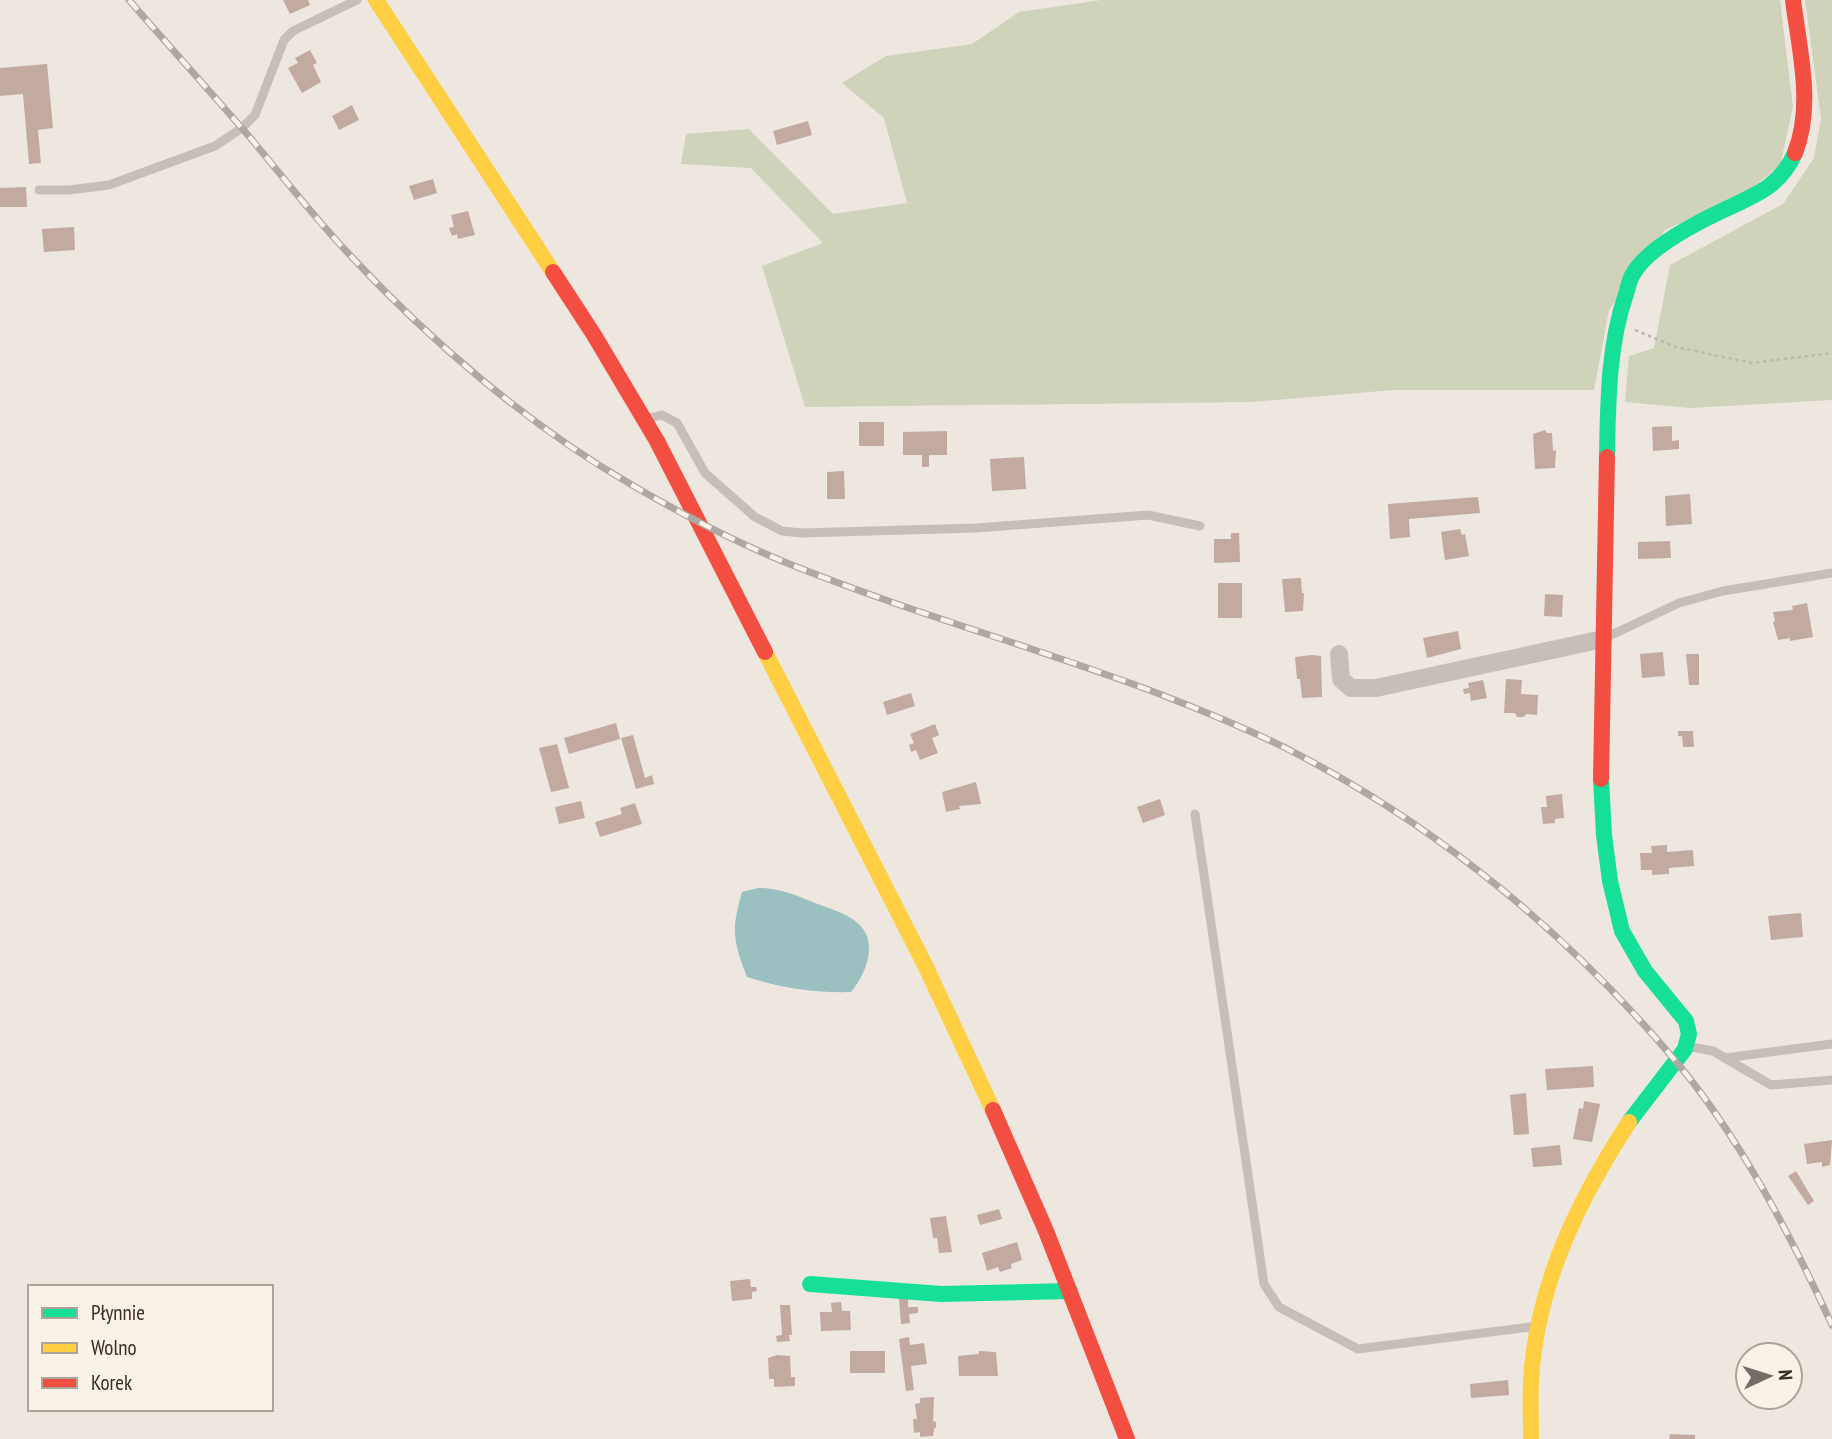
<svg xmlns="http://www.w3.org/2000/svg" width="1832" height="1439" font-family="'PT Sans Narrow',sans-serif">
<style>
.green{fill:#ced3b9}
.water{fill:#9ac0c0}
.building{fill:#c2aaa1}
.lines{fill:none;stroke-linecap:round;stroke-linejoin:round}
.path{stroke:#bfb7b1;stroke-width:2.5;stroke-dasharray:3.5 3.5;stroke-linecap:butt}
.lane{stroke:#c6bfb9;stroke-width:9}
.street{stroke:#c6bfb9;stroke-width:18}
.fast{stroke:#16e098;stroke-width:16}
.slow{stroke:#ffcf43;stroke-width:16}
.jam{stroke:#f24e42;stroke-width:16}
.rail-casing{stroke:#aea8a4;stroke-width:7}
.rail{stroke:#fbf2e7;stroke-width:4.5;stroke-dasharray:13;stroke-linecap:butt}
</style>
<rect width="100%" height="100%" fill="#ede7e0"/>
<!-- green -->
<g class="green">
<path d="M1101,0H1780L1793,107L1780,166L1745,193L1665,230L1609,310L1594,390H1393L1252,402L805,407L762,266L823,243L751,168L681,164L686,134L749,129L833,214L907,203L884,118L842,83L886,56L972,44L1019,12Z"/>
<path d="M1805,0H1832V400L1691,408L1625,402L1629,356L1654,348L1670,265L1783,204L1814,158L1821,119Z"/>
</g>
<!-- water -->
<path class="water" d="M758,888C779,888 795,895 815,903C828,908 843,912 855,921C880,939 867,973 851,992C815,993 781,988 747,977C733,940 731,930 742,892Z"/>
<!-- building -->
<g class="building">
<path d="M283,0H308L310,5L290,14Z"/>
<path d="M310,50L317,63L313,65L321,82L302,93L288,68L298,63L295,58Z"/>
<path d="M47,64L53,128L38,130L41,163L29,164L23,94L0,96V68Z"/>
<path d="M352,105L359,120L339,130L332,116Z"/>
<path d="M808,121L812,135L777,145L773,131Z"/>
<path d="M433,179L437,193L414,200L409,186Z"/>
<path d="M26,187L27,207H0V188Z"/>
<path d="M468,211L475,235L458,239L457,234L452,236L449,228L454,227L451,215Z"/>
<path d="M74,227L75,250L44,252L42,229Z"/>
<rect x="859" y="422" width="25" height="24"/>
<path d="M1672,426V441L1679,440V449L1653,451L1652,427Z"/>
<path d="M1545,430L1547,433H1552L1553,451L1556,450L1555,468L1535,469L1533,434Z"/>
<path d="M947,431V455H929V467H922V455H903V432Z"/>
<path d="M1024,457L1026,489L992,491L990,459Z"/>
<path d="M844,471L845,499H827V472Z"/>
<path d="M1690,494L1692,524L1666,526L1665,496Z"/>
<path d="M1478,497L1480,513L1409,519L1410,537L1390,539L1388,504Z"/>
<path d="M1460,529L1462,535L1465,534L1469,556L1445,560L1441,532Z"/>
<path d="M1231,533H1239L1240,562L1214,563V539H1231Z"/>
<path d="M1670,541L1671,558L1638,559V542Z"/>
<path d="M1301,578L1302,593H1304L1303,611L1285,612L1282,579Z"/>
<rect x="1218" y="583" width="24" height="35"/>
<path d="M1545,594L1563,595L1562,617L1544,616Z"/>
<path d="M1807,603L1813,637L1790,641V638L1778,640L1773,622L1775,621L1773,612L1793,610L1792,606Z"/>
<path d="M1458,631L1461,649L1427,658L1423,638Z"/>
<path d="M1663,652L1665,676L1642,678L1640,654Z"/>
<path d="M1686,654H1699V685H1689Z"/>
<path d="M1312,655L1321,656L1322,697L1302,698L1300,679H1297L1295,657Z"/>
<path d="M1506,679L1522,680L1521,694L1538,695L1537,715L1526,714L1524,717H1517L1515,713H1504Z"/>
<path d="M1483,680L1487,698L1471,701L1470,693L1464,694L1463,689L1469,688L1468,683Z"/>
<path d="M911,693L915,706L887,715L883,702Z"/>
<path d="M616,723L620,739L569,754L564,738Z"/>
<path d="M935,724L939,735L932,738L938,753L920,760L916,750L911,752L909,745L914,743L910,734Z"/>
<path d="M1678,731H1693L1694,747H1683L1682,736H1678Z"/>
<path d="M633,735L645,778L652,775L654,784L636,789L621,738Z"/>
<path d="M557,744L569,788L551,792L539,748Z"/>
<path d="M976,782L981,804L959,806L960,809L946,812L942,792Z"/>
<path d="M1562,794L1564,818L1555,819V823L1543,824L1541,807H1547L1546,796Z"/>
<path d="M1160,799L1165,815L1143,823L1137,807Z"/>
<path d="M581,801L585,818L559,824L555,807Z"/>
<path d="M635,803L642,824L600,837L595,822L622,814L620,808Z"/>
<path d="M1667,845V852L1693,850L1694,866L1669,868V874L1652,875V870H1641L1640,853H1652L1651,846Z"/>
<path d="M1801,913L1803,937L1771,940L1768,916Z"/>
<path d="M1593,1066L1594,1087L1547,1090L1545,1069Z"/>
<path d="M1526,1093L1529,1134L1514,1135L1510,1095Z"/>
<path d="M1584,1101L1600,1104L1592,1142L1573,1139L1579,1108L1583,1109Z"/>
<path d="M1832,1140L1830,1165L1822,1167V1162L1807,1164L1804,1144Z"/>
<path d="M1560,1145L1562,1165L1533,1167L1531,1148Z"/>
<path d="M1796,1171L1814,1201L1808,1205L1788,1176Z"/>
<path d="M999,1209L1002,1219L980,1225L977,1215Z"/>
<path d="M946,1216L952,1252L939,1253L937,1238H933L930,1218Z"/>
<path d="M1017,1242L1022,1260L1011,1264L1012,1268L1000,1272L998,1267L987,1271L982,1253Z"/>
<path d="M750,1279L751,1287H756L757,1291L752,1292V1299L732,1301L730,1281Z"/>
<path d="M908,1298V1307H918V1313L909,1314L910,1323L901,1324L899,1299Z"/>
<path d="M841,1302L842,1311H850L851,1330L821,1331L820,1312H832L831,1303Z"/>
<path d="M780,1305H790L792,1335H789L790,1341L777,1342L776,1336L782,1335Z"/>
<path d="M909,1337L910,1345L924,1343L927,1364L911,1366L914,1390L906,1391L899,1339Z"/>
<rect x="850" y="1351" width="35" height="22"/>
<path d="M979,1351L996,1352L998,1376H959L958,1356L979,1354Z"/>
<path d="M777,1355L790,1356L791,1377H795V1386L774,1387V1379H769L768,1358Z"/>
<path d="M1508,1380L1509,1395L1471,1398L1470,1384Z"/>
<path d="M934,1397L933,1421L936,1422V1427L934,1429L933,1436L920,1437V1432L914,1433L913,1419H917L915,1404L920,1403V1398Z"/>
<path d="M1670,1434L1695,1435V1439H1669Z"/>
</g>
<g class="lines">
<!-- path -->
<path class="path" d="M1635,330L1676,347L1752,363L1832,353"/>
<!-- lane -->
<g class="lane">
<path d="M39,190H69L109,185L215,146L242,128L255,115L284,40L293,31L357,0"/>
<path d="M646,419L662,415L677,423L705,473L755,517L782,531L802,533L976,528L1148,515L1200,526"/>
<path d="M1605,638L1679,603L1723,591L1832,573"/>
<path d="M1195,814L1264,1284L1279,1307L1358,1349L1538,1326"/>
<path d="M1686,1046L1713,1051L1771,1085L1832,1080"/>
<path d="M1725,1058L1832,1044"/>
</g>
<!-- street -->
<path class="street" d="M1339,654L1341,679L1351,688H1376L1603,639"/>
<!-- fast -->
<g class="fast">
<path d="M1607,457C1608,403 1608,346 1626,294C1628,288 1629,280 1633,274C1648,247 1700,221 1728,208C1758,194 1781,185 1795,153"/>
<path d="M1601,779L1604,835L1610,881L1622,931L1645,971L1686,1021L1689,1034L1685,1049L1629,1122"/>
<path d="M810,1284L941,1294L1070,1291"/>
</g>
<!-- slow -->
<g class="slow">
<path d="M376,0L553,272"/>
<path d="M765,652L924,963L993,1110"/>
<path d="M1531,1439C1531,1419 1530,1399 1531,1380C1537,1284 1578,1201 1629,1122"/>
</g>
<!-- jam -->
<g class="jam">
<path d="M1793,0C1799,49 1814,105 1795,153"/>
<path d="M553,272L594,335L657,441L765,652"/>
<path d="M1601,779L1607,457"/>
<path d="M993,1110L1046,1231L1127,1439"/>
</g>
<defs>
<path id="rail" d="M129,0C168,45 208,89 247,134C280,173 312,215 348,253C429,340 529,426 632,485C683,515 737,543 792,565C909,612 1031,646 1149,690C1201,710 1254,731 1303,757C1443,831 1570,936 1673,1058C1738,1134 1790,1234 1832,1325"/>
</defs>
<!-- rail casing -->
<use href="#rail" class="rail-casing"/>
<!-- rail -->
<use href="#rail" class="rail"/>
</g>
<!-- legend -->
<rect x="28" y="1285" width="245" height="126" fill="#fbf2e7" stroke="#ada39a" stroke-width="2"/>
<rect x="42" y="1308" width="35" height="10" fill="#16e098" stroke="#ada39a" stroke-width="2"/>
<text x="91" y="1320" font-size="21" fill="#382c27">Płynnie</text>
<rect x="42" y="1343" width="35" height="10" fill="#ffcf43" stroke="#ada39a" stroke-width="2"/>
<text x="91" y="1355" font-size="21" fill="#382c27">Wolno</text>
<rect x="42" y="1378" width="35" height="10" fill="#f24e42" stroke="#ada39a" stroke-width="2"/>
<text x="91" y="1390" font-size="21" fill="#382c27">Korek</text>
<!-- north arrow -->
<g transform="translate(1769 1376) rotate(86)"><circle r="33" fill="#fbf2e7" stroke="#ada39a" stroke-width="2"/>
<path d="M0-5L12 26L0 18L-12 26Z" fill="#776d68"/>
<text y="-10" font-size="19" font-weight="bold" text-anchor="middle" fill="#382c27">N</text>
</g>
</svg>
